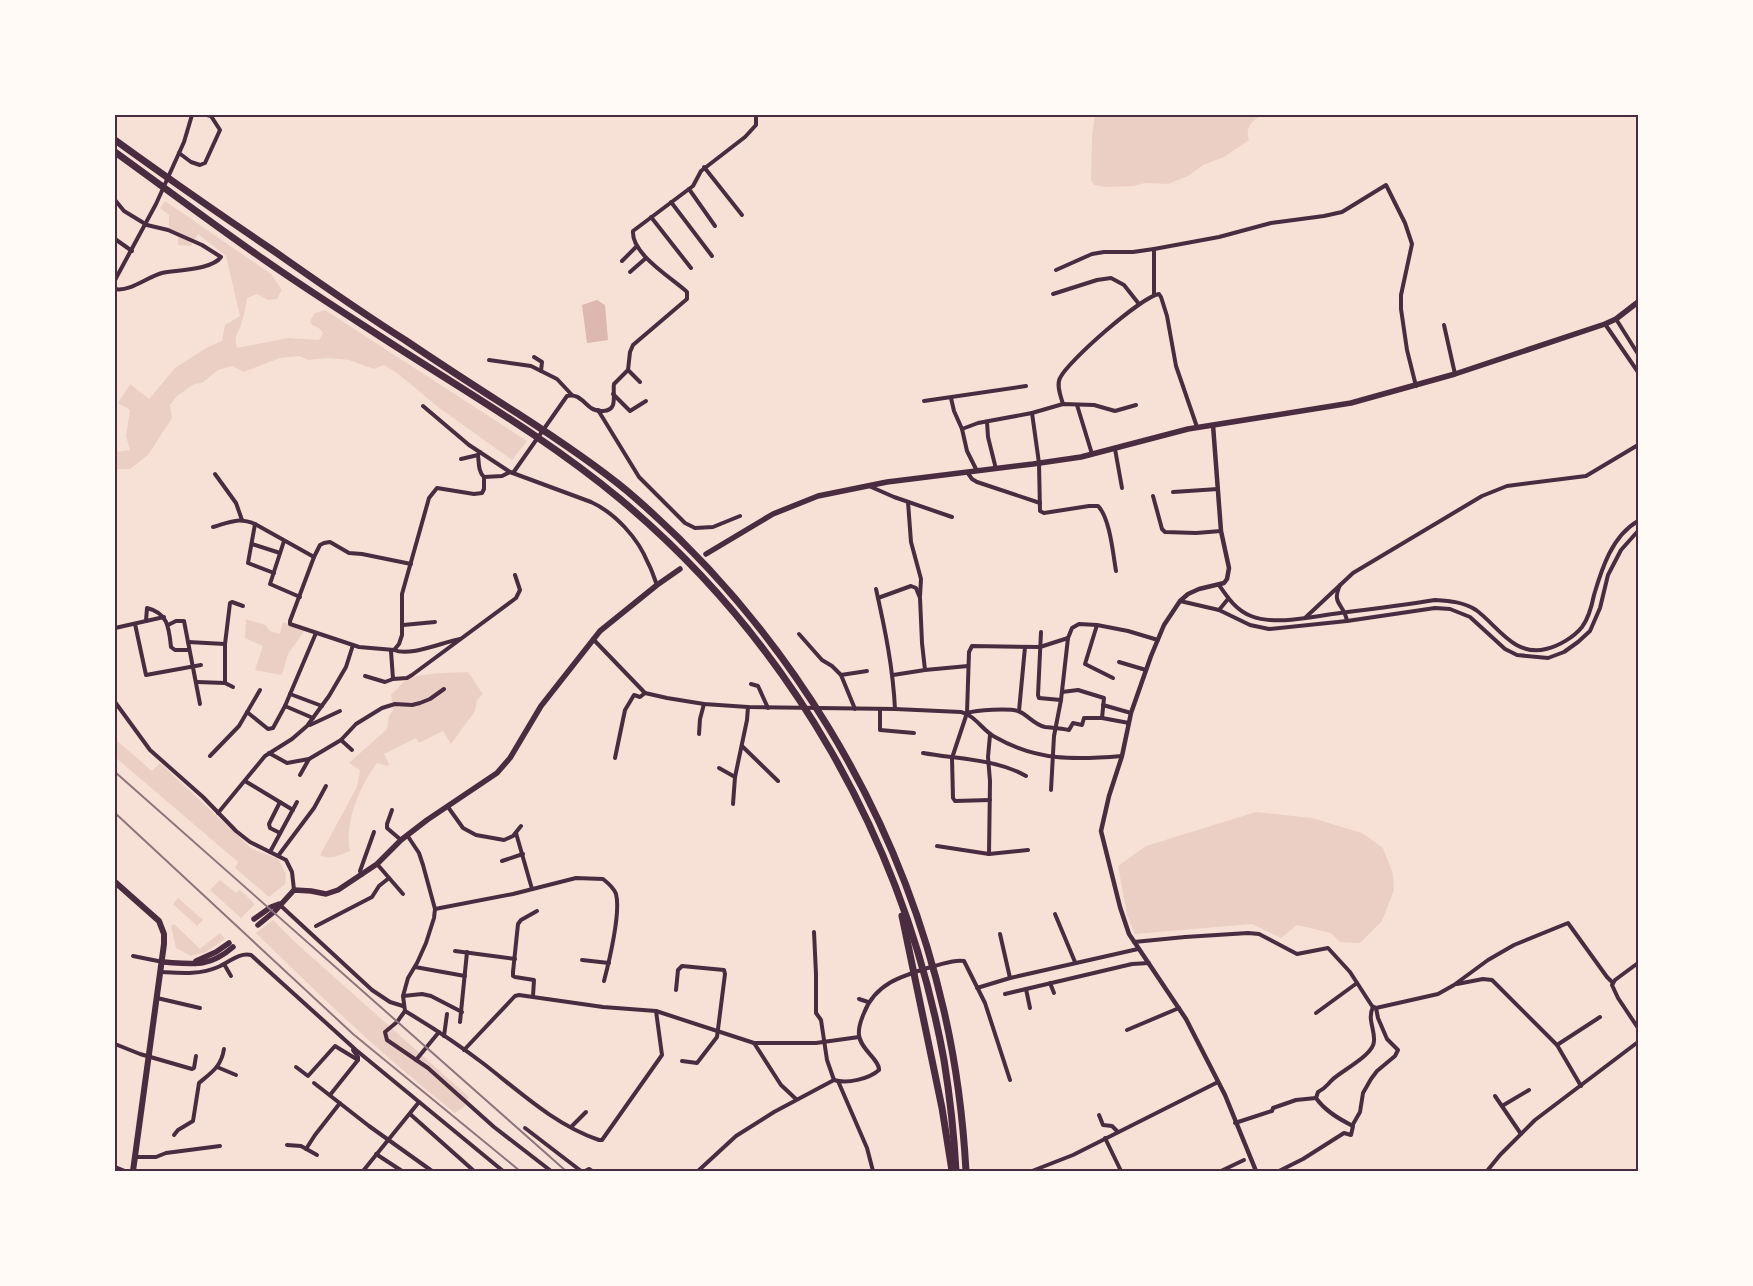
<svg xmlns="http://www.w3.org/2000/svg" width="1753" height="1286" font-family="'Nunito Sans',sans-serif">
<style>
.green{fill:#ebcfc5}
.water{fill:#dcb8b0}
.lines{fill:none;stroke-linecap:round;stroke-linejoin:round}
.minor{stroke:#4a2c40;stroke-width:4}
.tertiary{stroke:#4a2c40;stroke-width:4.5}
.primary{stroke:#4a2c40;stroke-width:5.5}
.trunk{stroke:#4a2c40;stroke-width:6}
.motorway{stroke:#4a2c40;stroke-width:7}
.rail{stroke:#8f747c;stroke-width:2}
.neatline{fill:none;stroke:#4a2c40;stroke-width:2}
</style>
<rect width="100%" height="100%" fill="#f7e1d7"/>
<!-- green -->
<g class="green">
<path d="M1095,115H1262C1251,121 1245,128 1249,140L1224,157L1203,165L1188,176L1168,184L1145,183L1133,186L1106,187L1094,185L1091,180L1092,136Z"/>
<path d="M165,201L271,274L282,290L277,299L268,300L257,294L247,298C246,306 244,314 242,322C239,334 233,333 237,348L288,338L319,340L323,333L320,329L311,324L310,321L315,313L325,310L527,441L512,460L438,407L397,373L384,365L374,369L349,360L327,358L308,360L299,356L280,358L244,372L232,366L218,370L202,383L194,384L177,396L170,405L172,418L148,455L130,469H118L115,474V452L130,450L126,436L130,410L118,403L130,384L149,399L175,368L208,347L222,341L225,325L240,316L226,256L198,234L191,246L178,245V232L169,229V215L160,208Z"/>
<path d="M246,619L265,625L270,631L280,634L283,622L305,630L288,654L282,675L255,670L263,646L245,638Z"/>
<path d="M468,672L483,694L477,700L475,711L451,744L443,731L419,743L416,738L384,754L389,764L388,766L377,763C360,785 344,823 350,851C339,855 330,861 320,855L357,787L360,770L349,763L387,729L389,716L393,710L391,694C397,691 399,685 405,681C417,672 453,673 468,672Z"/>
<path d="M115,739L152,771L160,763L252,849L278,859L286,874L285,884L269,897L235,868L238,862L115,757Z"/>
<path d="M1256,812L1312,818L1362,833L1383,848L1393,874L1394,890L1382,921L1360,943L1340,942L1331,933L1297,925L1281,938L1252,924L1135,934L1127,915L1118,866L1146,846Z"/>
<path d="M220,880L236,893L240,890L255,904L241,918L210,890Z"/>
<path d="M178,898L203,920L197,926L173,904Z"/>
<path d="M273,920L297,944L469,1097L464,1107L455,1113C385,1058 320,996 256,933Z"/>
<path d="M174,924L200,949L220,933L225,939L206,952L191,956L176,948L171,926Z"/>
</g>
<!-- water -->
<path class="water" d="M597,300L605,305L608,340L587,343L582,305Z"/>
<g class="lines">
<!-- minor -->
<g class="minor">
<path d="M179,153L191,162L200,165L205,163L220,130L211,116L207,115"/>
<path d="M704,167L742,215"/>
<path d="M689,189L715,226"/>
<path d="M115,200L124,211L147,225L168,230L202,245L221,257C212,270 176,270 162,273C147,277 130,292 115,289"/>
<path d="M671,202L712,256"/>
<path d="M651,217L691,268"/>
<path d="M115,239L132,251"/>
<path d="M622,261L637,246"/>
<path d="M1056,270L1092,254L1104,252H1133L1154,249"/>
<path d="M630,272L646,258"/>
<path d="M115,280L156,204L184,142L192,115"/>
<path d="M1053,294L1097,280L1111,278L1124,285L1139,304"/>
<path d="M1154,295V249L1219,237L1271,223L1324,216L1342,212L1386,185L1405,223L1412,244L1401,295V309L1407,350L1416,386"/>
<path d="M1616,319L1638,354"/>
<path d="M1605,324L1638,372"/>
<path d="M1444,325L1455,374"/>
<path d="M534,357L542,362L541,371"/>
<path d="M489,360L531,366L557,379L572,395"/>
<path d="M628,370L640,382"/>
<path d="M613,394L630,411L646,401"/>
<path d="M951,398L954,411L962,429L967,451L977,471"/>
<path d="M924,401L1026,386"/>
<path d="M1063,404C1061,397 1056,385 1060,378C1068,361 1141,297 1159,294L1161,297L1167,316L1176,366L1197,427"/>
<path d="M1077,405L1092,454"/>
<path d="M423,406L469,445L510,472L591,502C615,513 638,538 648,563C652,570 654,578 657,585"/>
<path d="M598,410L639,477L685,523L695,528L713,527L740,516"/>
<path d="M1032,413L1039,463L1040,511L1044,513L1089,506H1098C1110,518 1113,554 1116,571"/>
<path d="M987,422L988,437L996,469"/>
<path d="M962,429L978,423L1032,413L1063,404L1094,405L1115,411L1136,405"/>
<path d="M1115,449L1122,488"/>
<path d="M461,459L478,455"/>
<path d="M967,472L972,479L977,482L1040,503"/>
<path d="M513,473L567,396C578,393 583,402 591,408C597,412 610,413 613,405C615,399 613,390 614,384L628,370L630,352L633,345L687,299V292C672,278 631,254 633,231L693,186L701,171L745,137L756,125V115"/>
<path d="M215,474L236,503L242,520"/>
<path d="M484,477L502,476L510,472"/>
<path d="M869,486L894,497L952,517"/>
<path d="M1173,492L1218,489"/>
<path d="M1153,496L1162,529L1165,532L1196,533L1221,531"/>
<path d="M908,502L911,542L921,579L920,596"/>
<path d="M255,524L248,563L274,573"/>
<path d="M213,527C230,522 238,517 255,524L314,557"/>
<path d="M284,541L270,584L300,597"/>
<path d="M252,544L280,553"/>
<path d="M411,564L362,554L349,553L330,542L324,543L320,545L314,557L290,621V624L359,647L394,650C410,657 443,642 460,639"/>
<path d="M1219,585C1228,598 1236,610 1251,616C1276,626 1314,616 1340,613C1372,609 1404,605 1435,600C1450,601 1464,602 1476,610C1498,626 1514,657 1546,649C1559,646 1574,637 1582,627C1588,619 1592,605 1594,595C1602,568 1612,536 1638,521"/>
<path d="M1340,585C1331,605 1344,603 1347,621"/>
<path d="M876,589C885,629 893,668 895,709"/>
<path d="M878,598L911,586L916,588L920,598L922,643L925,670"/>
<path d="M1180,601L1219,610L1250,625L1269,629L1347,621L1435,608L1450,609L1470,617L1505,649L1517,655L1548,658L1564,652L1578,642L1590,631L1600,608L1608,575L1621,550L1638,531"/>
<path d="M1219,610L1228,599"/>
<path d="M1306,617L1353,573L1482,496L1507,486L1586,476L1638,445"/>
<path d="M146,621L147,608C168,613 169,628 171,647L175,650H189"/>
<path d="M135,624L146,675L201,665"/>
<path d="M168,625L176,621H184L200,704"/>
<path d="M403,625L435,622"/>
<path d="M1097,625L1085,664L1113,678"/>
<path d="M115,628L164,617"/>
<path d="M1041,632L1038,695L1039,698L1061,700"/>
<path d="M799,634L822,660L832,666L841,675L855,709"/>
<path d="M593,639L645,693L667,698L704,704L748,707L895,709L961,712C975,715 983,731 995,737C1037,761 1075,760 1122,756"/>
<path d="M188,642L225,644"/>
<path d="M394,650L399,644L402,635V594L429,498L437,488L474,494L482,493L484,489V477C478,471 479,463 478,455L480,452"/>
<path d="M391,651L393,679L407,678L412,675L516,598L520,590L515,575"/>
<path d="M115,655V660"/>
<path d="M1119,662L1146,670"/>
<path d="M841,675L867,671"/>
<path d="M893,675L925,670L968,666"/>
<path d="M365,676L385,682L393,679"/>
<path d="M197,682L225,683L233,687"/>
<path d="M225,683V644L230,603L232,602L243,606"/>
<path d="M751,684L758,686L768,708"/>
<path d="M1062,692L1078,690L1104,698L1102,718"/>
<path d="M290,694L322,706"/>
<path d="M115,702L150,750L203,797L236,831L250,842L286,860L292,872L294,890"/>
<path d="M1103,705L1131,713"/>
<path d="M285,706L313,718"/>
<path d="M880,709V730L914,733"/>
<path d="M1019,711L1025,647"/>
<path d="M247,712L268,729L273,728L285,706L316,633"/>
<path d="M967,713C977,710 1008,708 1018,711C1027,714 1034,725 1045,727C1054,728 1060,728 1069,730L1073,723L1082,725L1084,718H1102L1129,723"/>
<path d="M310,725L340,711"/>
<path d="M699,734L700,719L704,704"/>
<path d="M341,740L352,750"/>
<path d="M742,746L778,781"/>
<path d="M269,753L287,763L309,759L341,740L356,724L382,708L395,704L412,705L420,703L430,699L444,689"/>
<path d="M923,753C956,759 997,759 1026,776"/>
<path d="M210,756L239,726L260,690"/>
<path d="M615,758L625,710L634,695L640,697L645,693"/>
<path d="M719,768L735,777"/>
<path d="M300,775L309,759"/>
<path d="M245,781L293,810"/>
<path d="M1051,790L1054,736L1061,700L1068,638L1072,628L1079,624L1097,625L1128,631L1158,640"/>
<path d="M990,800L955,801L953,798L952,758L967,713L969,652L972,646L1040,647L1068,638"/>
<path d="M280,802L269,824L270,828L280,833"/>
<path d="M733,804L735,777L747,720L748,707"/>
<path d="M448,807L463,828L476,835L504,840L513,836L521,826"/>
<path d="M392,810L387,824V828L401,840"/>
<path d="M218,813L265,756L292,739L307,726L329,696L346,667L353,645"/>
<path d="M516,833L532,889"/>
<path d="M407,835L419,853L423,865L435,909L434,918L426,943L417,963L408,978L403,996L405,1011L397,1022L385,1032L387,1040L428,1068L494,1127L551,1171"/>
<path d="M937,846L989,854L1028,850"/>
<path d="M270,852L297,802"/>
<path d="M989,854L990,781L988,757L990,735"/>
<path d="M278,856L314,808L326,786"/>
<path d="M502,861L523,854"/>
<path d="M377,864L403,894"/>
<path d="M362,875L360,871L374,832"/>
<path d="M280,905L372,990L390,1002L403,1006"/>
<path d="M435,909L513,894L576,878L603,879C608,883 614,888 616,894C621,912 609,962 604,981"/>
<path d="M1055,914L1075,962"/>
<path d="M316,926L372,897L379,886L389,878"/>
<path d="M814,932L816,974V1013L821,1020L827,1060L834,1080"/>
<path d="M1000,934L1010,978"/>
<path d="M1134,942L1185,937L1248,933L1259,934L1297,954L1328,948L1350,972L1372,1006L1376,1008L1438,994L1454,985L1488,960L1514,945L1568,923L1607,977L1613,983"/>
<path d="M455,951L515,959"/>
<path d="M133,956L163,962"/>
<path d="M582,960L609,963"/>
<path d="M1638,963L1615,980L1612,985L1618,998L1638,1028"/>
<path d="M224,964L231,976"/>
<path d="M415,967L465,976"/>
<path d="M161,972C180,973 200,975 218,967C228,963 239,952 251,955L356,1050L503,1171"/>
<path d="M1050,983L1054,993"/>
<path d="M1457,984L1483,979L1492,980L1557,1045L1581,1086"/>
<path d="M977,988L1010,978L1138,949"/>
<path d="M1026,989L1030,1008"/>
<path d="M676,990L678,970L682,966L724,970L725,974L717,1037L697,1063L682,1061"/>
<path d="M1005,994L1132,964L1149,963"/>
<path d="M403,996L422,994L431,996L462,1012"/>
<path d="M533,996L534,980L515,977L513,976V972L518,924L521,920L537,911"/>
<path d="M157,998L200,1008"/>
<path d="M859,999L868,1002"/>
<path d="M405,1011C432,1027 459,1045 484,1064C520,1092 555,1125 599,1140H602L662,1055L656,1011"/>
<path d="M1316,1013L1357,983"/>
<path d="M460,1022L467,952"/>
<path d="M1127,1030L1179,1008"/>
<path d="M444,1036L447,1014"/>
<path d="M754,1043L781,1085L796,1099"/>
<path d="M115,1044L140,1054L192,1069L194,1068L196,1056"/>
<path d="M1557,1045L1600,1017"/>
<path d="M464,1050L515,996L519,995L603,1007L656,1011L754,1043H816L859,1037"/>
<path d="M416,1060L439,1032"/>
<path d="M217,1067L236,1075"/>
<path d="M296,1067L308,1076L335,1046L358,1060"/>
<path d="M838,1081L867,1148L873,1171"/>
<path d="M314,1083L369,1126L432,1171"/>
<path d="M330,1095L358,1060V1057L353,1050"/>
<path d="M1495,1096L1521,1134"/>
<path d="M1502,1106L1529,1090"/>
<path d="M410,1114L474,1171"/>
<path d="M1099,1115L1103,1125L1112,1126L1118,1132"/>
<path d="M1235,1123L1272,1111L1273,1108L1296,1100L1316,1098"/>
<path d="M1352,1126L1360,1112L1363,1093L1371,1079L1377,1071L1395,1056L1398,1050L1387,1039L1378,1018L1376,1008"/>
<path d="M571,1127L586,1112"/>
<path d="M525,1128L581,1171"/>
<path d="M174,1135L178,1130L193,1121L199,1083C212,1072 221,1067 224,1049"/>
<path d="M1105,1138L1121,1171"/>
<path d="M287,1145L301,1146L317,1155"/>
<path d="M306,1149L315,1135L340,1103"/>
<path d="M376,1154L402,1171"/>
<path d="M135,1157H156L166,1153L220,1146"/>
<path d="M115,1167L125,1171"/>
<path d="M363,1171L419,1102"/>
<path d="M585,1171L589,1169L592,1171"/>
<path d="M698,1171L736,1136L774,1112L834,1080C847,1084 869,1079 879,1070C880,1060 860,1049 859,1035C858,1028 861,1020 864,1013C876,982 905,975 934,966C944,964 954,959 964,961L985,1003L1010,1080"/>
<path d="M1032,1171L1073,1155L1218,1082"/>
<path d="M1221,1171L1244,1160"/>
<path d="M1279,1171L1303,1159L1344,1133L1351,1135L1353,1126C1339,1119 1325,1111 1316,1098L1318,1092C1326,1088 1326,1086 1332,1080C1341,1071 1374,1055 1374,1041C1375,1029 1367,1019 1373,1007"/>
<path d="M1487,1171L1500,1155L1535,1120L1638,1042"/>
</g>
<!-- tertiary -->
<path class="tertiary" d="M1213,425L1221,531L1229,568L1227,579L1224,583L1199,589L1188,594L1180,601L1164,625L1151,656L1131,713L1122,756L1109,796L1101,831L1120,907L1129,934L1186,1019L1225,1095L1256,1171"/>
<!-- primary -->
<g class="primary">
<path d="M706,554L773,514L818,496L887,482L1033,464L1081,457L1188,429L1351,403L1455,374L1605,324L1616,319L1638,302"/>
<path d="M254,919L271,907L279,904"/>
<path d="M258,925L275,911L294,890L311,891L326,894L338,890L377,864L401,840L427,820L497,773L510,758L541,706L600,631L657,585L680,569"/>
<path d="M196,961L216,952L229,943"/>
<path d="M163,962C193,964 209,968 233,947"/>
</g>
<!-- trunk -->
<path class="trunk" d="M115,882L159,921L164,934V944L133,1171"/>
<!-- motorway -->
<g class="motorway">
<path d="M115,140C166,177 218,213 271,249C315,280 359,311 405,340C442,365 479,389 517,413C554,437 592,462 626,490C784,624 898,809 944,1011C956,1063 963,1117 966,1171"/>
<path d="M115,152C162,186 209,221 256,254C294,281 333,306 372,331C456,386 543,435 620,499C791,642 904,842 944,1060C950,1097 954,1134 956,1171"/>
<path d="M902,916L942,1108L952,1171"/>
</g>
<!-- rail -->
<g class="rail">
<path d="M115,772L566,1171"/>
<path d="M115,813L353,1034L520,1171"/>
</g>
</g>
<!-- border -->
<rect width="1753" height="1286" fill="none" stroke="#fffaf5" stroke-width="232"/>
<rect x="116" y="116" width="1521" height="1054" class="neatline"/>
</svg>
